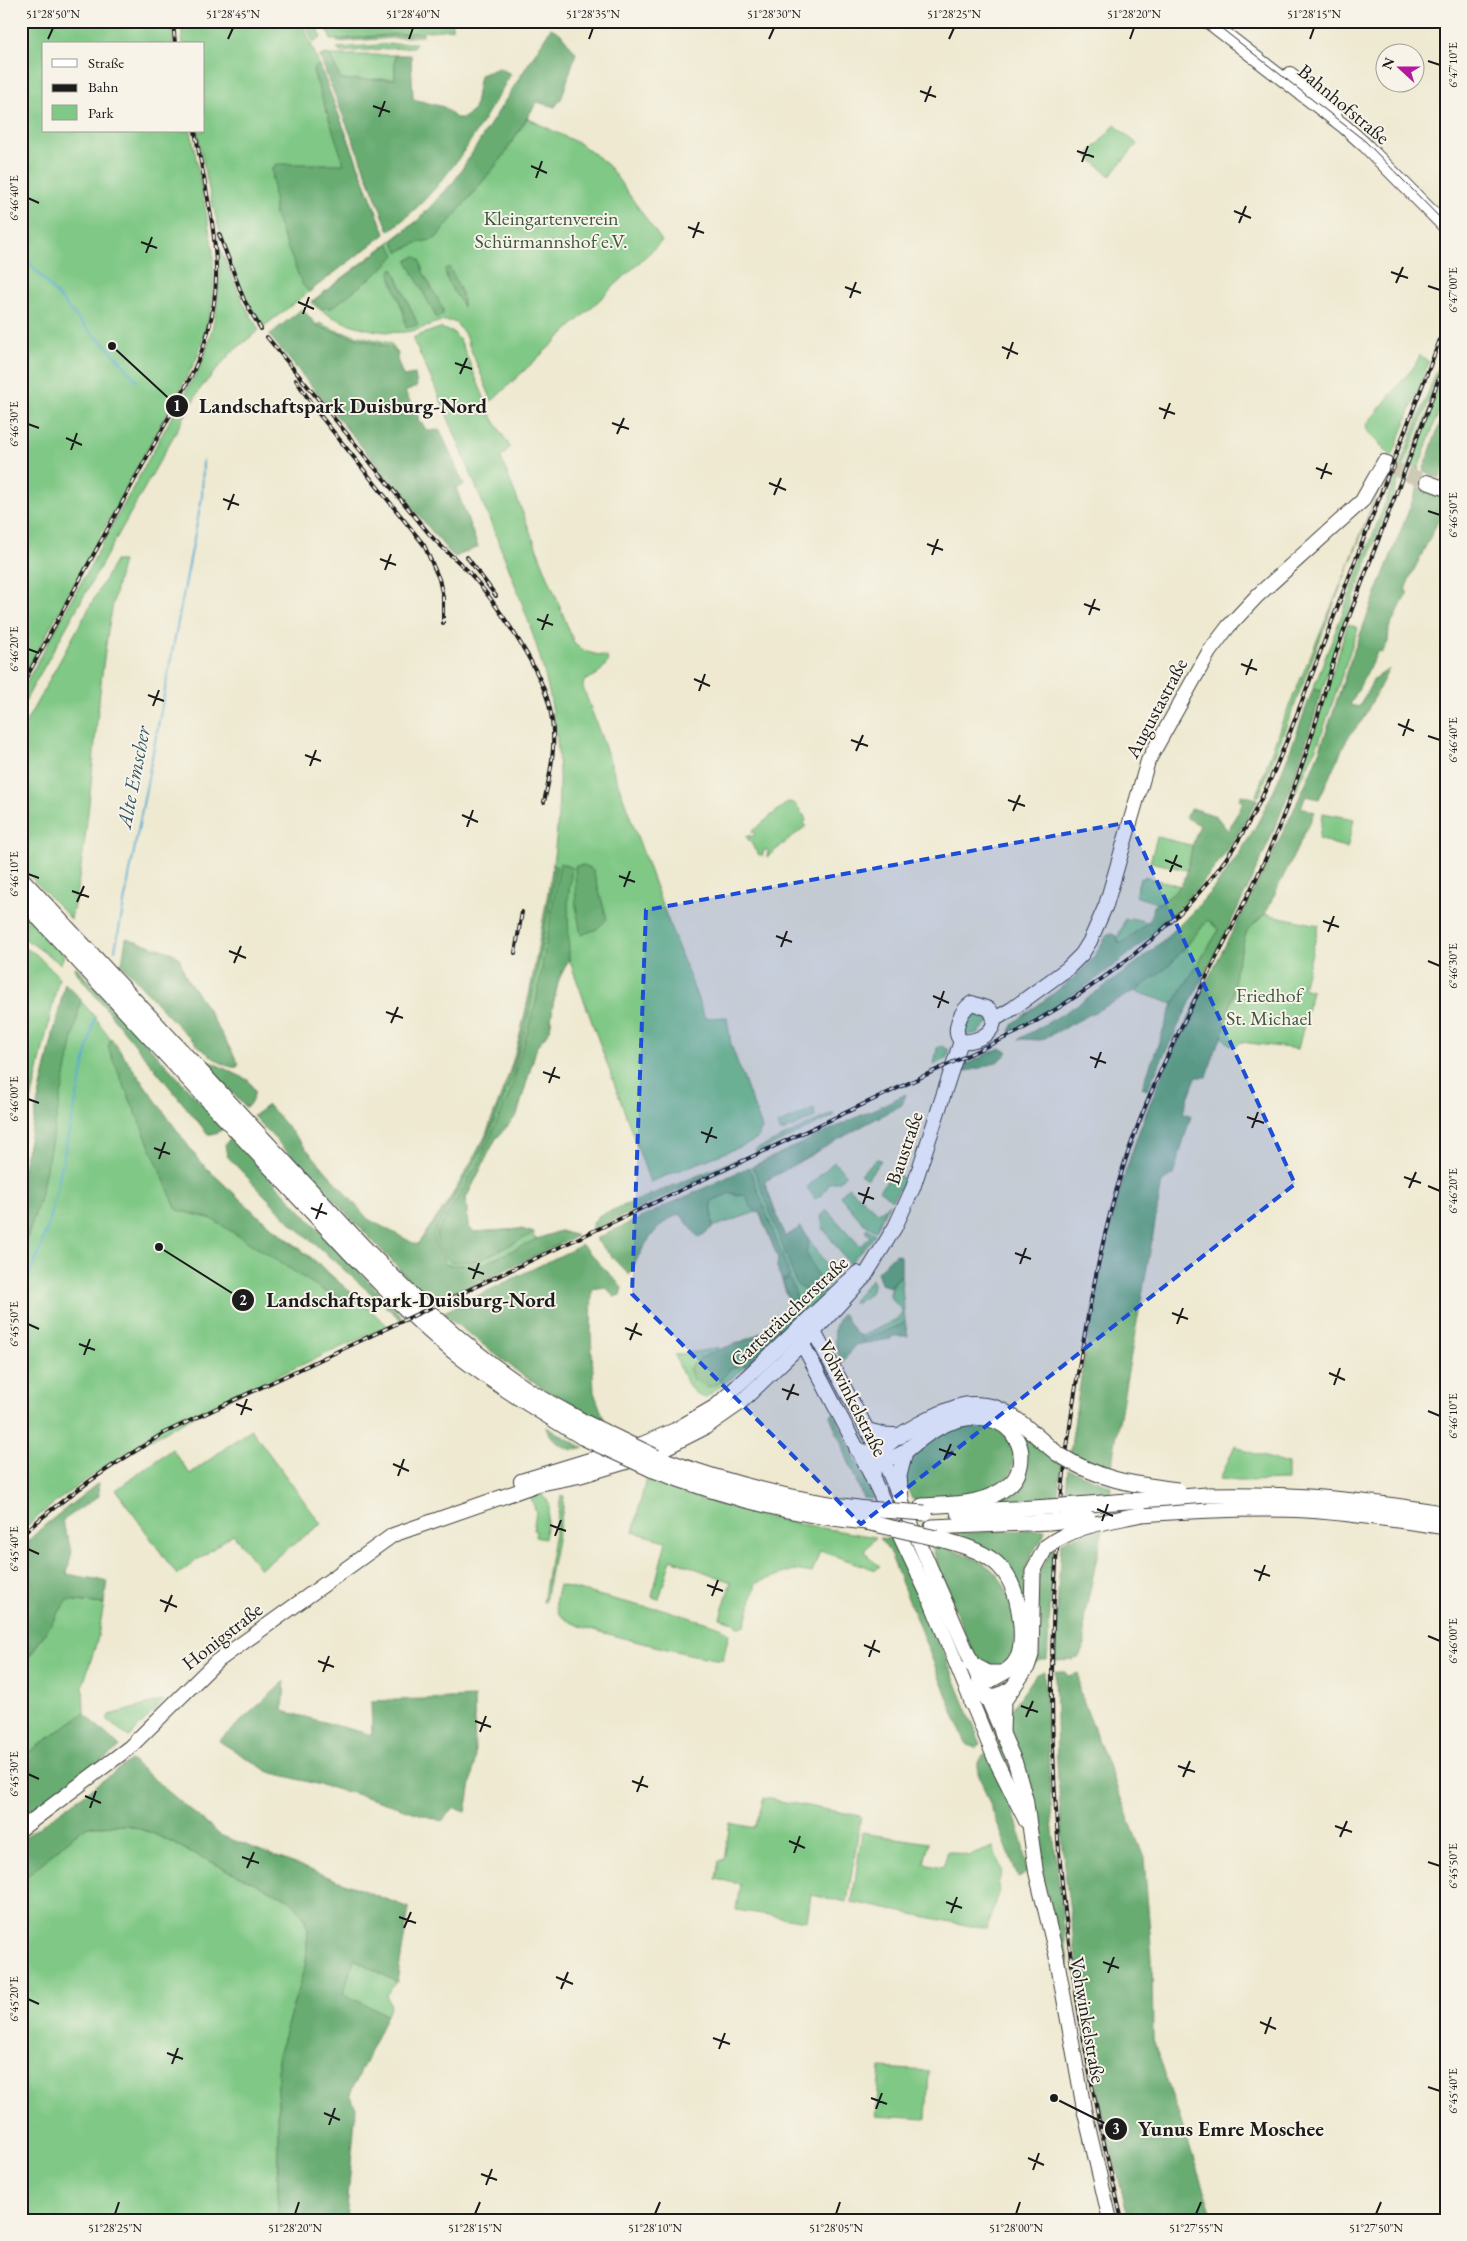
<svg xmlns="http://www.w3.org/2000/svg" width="1467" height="2241" font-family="'EB Garamond',serif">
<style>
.green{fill:#7fc885;stroke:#4e7250}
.forest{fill:#67ac72;stroke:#426447}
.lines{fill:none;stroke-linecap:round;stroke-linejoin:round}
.stream{stroke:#56acd2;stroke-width:2}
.major-tunnel{stroke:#cecab5;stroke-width:14;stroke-dasharray:14 7;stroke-linecap:butt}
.major-casing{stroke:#3c3b37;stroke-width:16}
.highway-casing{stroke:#3c3b37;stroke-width:17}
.major{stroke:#fff;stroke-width:14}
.highway{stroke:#fff;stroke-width:15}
.tram{stroke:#1c1c1c;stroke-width:1}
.rail-casing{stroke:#1c1c1c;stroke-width:4}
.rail{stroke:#f7f3e8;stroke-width:2;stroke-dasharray:5.5;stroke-linecap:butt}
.highway-bridge-casing{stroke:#3c3b37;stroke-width:17;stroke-linecap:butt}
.highway-bridge{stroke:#fff;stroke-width:15}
.marked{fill:#1d4ed8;fill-opacity:0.2;stroke:#1d4ed8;stroke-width:4;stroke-dasharray:10 6;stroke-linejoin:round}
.ticks{fill:none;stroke:#1c1c1c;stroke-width:2}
.labels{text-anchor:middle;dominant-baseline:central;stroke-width:4;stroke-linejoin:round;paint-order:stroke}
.street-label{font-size:20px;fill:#1c1c1c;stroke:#f7f3e8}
.park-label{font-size:20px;fill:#3f5841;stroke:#f7f3e8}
.water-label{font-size:21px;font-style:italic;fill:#335665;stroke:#f7f3e8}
.leader{fill:none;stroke:#1c1c1c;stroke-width:2}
.callout-dot{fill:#1c1c1c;stroke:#f7f3e8;stroke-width:2}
.mark-label{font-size:15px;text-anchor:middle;font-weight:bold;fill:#fff}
.callout-label{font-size:21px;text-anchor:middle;font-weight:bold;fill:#1c1c1c;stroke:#f7f3e8;stroke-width:4;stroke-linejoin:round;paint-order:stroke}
.neatline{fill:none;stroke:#1c1c1c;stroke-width:2}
.ticks-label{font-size:12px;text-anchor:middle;fill:#1c1c1c}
</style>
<rect width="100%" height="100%" fill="#f7f3e8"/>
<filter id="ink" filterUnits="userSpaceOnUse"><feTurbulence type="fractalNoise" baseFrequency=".02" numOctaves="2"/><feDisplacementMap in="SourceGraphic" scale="10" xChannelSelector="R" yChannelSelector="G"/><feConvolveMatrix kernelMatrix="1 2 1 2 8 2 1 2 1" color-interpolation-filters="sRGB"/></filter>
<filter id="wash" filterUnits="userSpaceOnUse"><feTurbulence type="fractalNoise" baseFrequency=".0096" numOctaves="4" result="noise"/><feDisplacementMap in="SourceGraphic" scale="20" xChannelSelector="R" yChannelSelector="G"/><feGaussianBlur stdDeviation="1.12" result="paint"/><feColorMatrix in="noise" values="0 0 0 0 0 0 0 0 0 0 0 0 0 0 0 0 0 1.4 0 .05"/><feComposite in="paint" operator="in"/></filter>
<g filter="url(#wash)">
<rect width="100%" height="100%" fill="#eee9d0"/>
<!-- green -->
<g class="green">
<path d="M21,21H171L173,44H44V131H191L213,250L214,279L211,311L197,358L21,681Z"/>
<path d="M181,21H302L385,234L263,327C224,270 210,198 197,131H204V44H183Z"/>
<path d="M305,21H316L321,38L313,42Z"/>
<path d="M324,21H452V29L331,40Z"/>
<path d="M423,33V36L337,42V40Z"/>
<path d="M409,43H416L414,47L340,52L337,48Z"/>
<path d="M330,55H395V79L340,80Z"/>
<path d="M527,118L582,145L608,165L662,241L492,401L464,333L456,323C441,316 428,328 412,331C384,337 331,323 311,302L417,221L435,239L502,158Z"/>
<path d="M1115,125L1137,144L1110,176L1087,156Z"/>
<path d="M220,248L243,302L259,330L230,354L200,389L21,708V692L203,360C216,322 221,288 219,249Z"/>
<path d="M319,323L338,331L390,343L398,353C375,336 341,340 317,325Z"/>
<path d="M440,328L453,332L461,342L492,417L510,447L501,458L575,645L587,652L607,657L608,662L598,674L584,681L583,687L660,899L705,1018L727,1017L731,1045L762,1128L757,1139L752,1142L650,1182L569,959L559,979L553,1004L550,1030L537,1046L517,1115L495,1140L466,1198L468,1227L474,1232L521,1229L534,1233L533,1237L537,1239L560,1231L577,1236L433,1304L398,1270C430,1227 462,1186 485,1137C513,1076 526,1012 539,946C553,873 566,798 555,724C544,652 515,584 488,516C464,458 442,399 414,342V337Z"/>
<path d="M1446,347V354C1406,467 1358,577 1322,691L1313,689Z"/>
<path d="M1420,355L1429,362L1392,457L1368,432L1366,425L1415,365Z"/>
<path d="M1446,365V391L1412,486L1417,468L1411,467L1404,483L1402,482Z"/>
<path d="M1384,475L1259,796H1256L1281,725L1353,556Z"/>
<path d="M115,561H123C91,678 98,802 71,919L21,867V731Z"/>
<path d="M1348,624L1358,628L1320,739L1294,796L1292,795Z"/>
<path d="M788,802L794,803L801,811L800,813L804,815L806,821L804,823L806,826L767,857L768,851L765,849L762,856L759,855L746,836H754L755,833L751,832Z"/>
<path d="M1323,813L1354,819L1347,848L1319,839Z"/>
<path d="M1157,837L1194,846L1187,870L1150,862Z"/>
<path d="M1144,877L1181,886L1170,899L1159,904L1135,896L1140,878L1144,879Z"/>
<path d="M21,910L64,954L61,964L21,936Z"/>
<path d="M1265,914L1319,925L1303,988L1312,991L1298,1049L1241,1042L1236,1047L1231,1046L1222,1037L1233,993L1235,971L1247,930Z"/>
<path d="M1130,918L1148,922L1121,944L1117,939L1125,919L1129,920Z"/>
<path d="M1208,920L1219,930L1173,1004L1135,991L1169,966Z"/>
<path d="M21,946L36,954L59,977L21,1146Z"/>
<path d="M65,983L95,1017L199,1161L257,1215L312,1258L388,1326C261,1384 127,1436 21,1531V1176Z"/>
<path d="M972,1009L981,1010L988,1019V1023L978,1033L963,1036L962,1024Z"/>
<path d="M942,1046L949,1050L947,1058L934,1065L937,1048Z"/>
<path d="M814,1109L815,1117L782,1132L778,1129L777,1125Z"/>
<path d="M833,1113L834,1116L757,1153L755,1150Z"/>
<path d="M877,1159L881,1160L867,1179L860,1174Z"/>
<path d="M834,1162L846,1174L840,1181L830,1183L822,1195L815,1199L807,1187Z"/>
<path d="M758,1164L785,1237L801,1227L835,1278L824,1289L827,1294L796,1324L795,1319L738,1373L705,1398C688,1394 681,1370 675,1355C689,1352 704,1352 717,1347L718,1350C747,1340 770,1331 792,1310L777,1267L778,1258L759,1211L713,1227L711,1201L730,1193L739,1195L737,1173Z"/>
<path d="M896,1170L904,1182L892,1200L879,1190Z"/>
<path d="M848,1187L878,1212H881L889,1203L876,1231L863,1223L840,1196Z"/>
<path d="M827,1210L860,1246L870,1237L865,1231L867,1228L875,1234L872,1239L849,1264L823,1228L821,1216Z"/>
<path d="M901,1275L905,1321L901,1325L867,1339L862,1340V1336L901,1317L902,1310L890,1297C890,1286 895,1282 901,1275Z"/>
<path d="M872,1279C876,1292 866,1297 856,1303L852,1302Z"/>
<path d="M820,1356L866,1441L870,1450L862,1443L816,1360Z"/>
<path d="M251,1429L321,1524L260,1569L233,1534L177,1575L116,1490L172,1449L190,1474Z"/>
<path d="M1235,1445L1246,1451L1288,1464V1480L1239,1481L1220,1479Z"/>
<path d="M646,1479C723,1510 794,1524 876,1537L865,1550L869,1558L880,1566L876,1570L820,1551L812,1573L794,1570L756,1583L745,1626L737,1627L733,1622L720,1618L731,1582L671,1559L659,1599L652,1597L666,1541L633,1532Z"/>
<path d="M542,1494L550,1504L544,1539L535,1537L536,1531L533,1530L536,1512L530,1495Z"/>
<path d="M561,1496H564L563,1508L545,1602H543Z"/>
<path d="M559,1585L648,1608H659L721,1627L729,1634L723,1659C712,1662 598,1632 580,1626C574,1624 564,1619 560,1615C552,1607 557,1595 559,1585Z"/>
<path d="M67,1600L104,1604L97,1641L83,1685L84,1713L21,1758V1669Z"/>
<path d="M164,1700L130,1737L127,1736L107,1719L110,1715Z"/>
<path d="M978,1705L984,1706L1006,1756L1019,1797Z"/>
<path d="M764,1798L861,1816L847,1902L811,1895L807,1921L736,1910L740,1884L716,1879L719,1860H724L730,1823L755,1828Z"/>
<path d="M127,1825L152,1833L271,1891L287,1898L302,1912L308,1929L306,1964L278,2056V2220H21V1881L80,1830L92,1826Z"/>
<path d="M862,1833L929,1843L924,1863L943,1867L948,1851L969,1856L993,1847L1002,1871L998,1884L1000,1891L986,1929L852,1902Z"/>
<path d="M354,1959L397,1982L386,1995L391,2005L387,2015L342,1994Z"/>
<path d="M880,2068L929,2071L926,2119L876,2116Z"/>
</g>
<!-- forest -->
<g class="forest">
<path d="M551,28L560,33L576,53L562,97L555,107L537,102L502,158L435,239L417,243L398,252L393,240L417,221L455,180Z"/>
<path d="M326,54L330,55L341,80L395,79V55H411L413,99L444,107L456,118H464L474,110L480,75L499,68L511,74C475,134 447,188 389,231L326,73L320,56Z"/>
<path d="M319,64L385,234L309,292L302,284L275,216L272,168L277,164H344L314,74L313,69Z"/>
<path d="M389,243L395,255L381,270L330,309L326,306L323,310L313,301Z"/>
<path d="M415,256L420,260L423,272L443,309V314L437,319L407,261Z"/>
<path d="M449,267C455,278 465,295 463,307C456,291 448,290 445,269Z"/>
<path d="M393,268L418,325L406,328L404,314L391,278L390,272Z"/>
<path d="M302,309L317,325L325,329L391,348L398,353L397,359L403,376L415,374L417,386L405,392L419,418L417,419L420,423H422L427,431L440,430L464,485L456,488L478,547L455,557L449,552L269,335Z"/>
<path d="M1446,406V460L1440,478L1423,471Z"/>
<path d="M1418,487L1446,498V505L1408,582L1405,590L1408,592L1389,628L1388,642L1382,653L1378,651L1350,705L1359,707L1374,679L1389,669L1363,719L1347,739L1319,799L1306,796L1301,807L1315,812L1265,914L1247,930L1235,971L1233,993L1222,1037L1215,1050L1207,1077H1196L1183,1112L1191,1116L1173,1175L1162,1182C1147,1274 1128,1365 1113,1457L1112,1473L1070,1454C1086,1337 1105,1211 1151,1101C1197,987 1264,882 1312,769C1328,732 1338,694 1352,656C1373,600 1396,543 1418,487Z"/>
<path d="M1313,689L1322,691C1306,747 1287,802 1263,855C1227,935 1184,1011 1147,1090L1142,1088L1173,1004L1219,930L1208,920L1169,966L1135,991L1041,1040L1019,1039C1115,986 1205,921 1258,822C1281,780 1296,734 1313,689Z"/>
<path d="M1241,795L1258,799C1200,910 1117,970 1012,1033L1010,1031L1015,1022L1070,981L1091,961L1107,935L1110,933L1118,937L1117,940L1121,944L1150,920L1153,906C1199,885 1182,862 1200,825L1185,817L1192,808L1216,816L1228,831L1243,802L1239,799Z"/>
<path d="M560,863L572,868L568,900L569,959L559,979L553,1004L550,1030L537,1046L517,1115L495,1140L466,1198L468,1227L474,1232L521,1229L534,1233L478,1261L451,1262C443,1257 435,1241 437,1232L481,1158L511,1090L536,1001Z"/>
<path d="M553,865H557L529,1014L513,1076L484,1146L433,1234L436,1245L446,1265L483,1264L537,1239L560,1231L577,1236L433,1304L253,1116L268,1105L368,1219L417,1245L446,1207L485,1137L516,1056L531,986Z"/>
<path d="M584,865L593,870L607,919L597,929L581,935L576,907L575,866Z"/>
<path d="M126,938L171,952L179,957L186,977L205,1005L239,1064L237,1067C211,1072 144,987 125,968L122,964Z"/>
<path d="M75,966L224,1128L216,1134H208L88,987L74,969Z"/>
<path d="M65,983L81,999L40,1198L21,1258V1176Z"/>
<path d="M111,1038L199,1161L257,1215L363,1302L329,1294L212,1219L177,1210L108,1048Z"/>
<path d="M1000,1048L1008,1052C998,1066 977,1069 961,1072L963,1066Z"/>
<path d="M199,1056L248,1080L255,1091L252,1101L246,1108Z"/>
<path d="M906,1094L902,1105C855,1129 810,1156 764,1182L785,1237L801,1227L809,1240L806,1252L824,1289L816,1298L797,1285L753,1166Z"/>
<path d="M231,1137L404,1319L401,1320L291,1223L227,1156L225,1145Z"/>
<path d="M741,1158L742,1161L591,1231L593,1223L598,1216Z"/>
<path d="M749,1167L790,1277L782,1280L777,1267L778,1258L759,1211L756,1212L750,1206L746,1196L730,1193L711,1201L713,1227L699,1238L680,1214C654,1223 641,1251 629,1275L595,1239Z"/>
<path d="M582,1245L622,1287L620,1295L614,1297L606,1287L592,1289L591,1333L594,1392L605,1422L553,1395L521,1374L442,1313Z"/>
<path d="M895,1254L901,1256V1275L890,1287L881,1284L877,1272Z"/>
<path d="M790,1279L798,1300L795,1319L746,1366L742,1364L729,1370L718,1384L709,1387L693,1379L689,1368C704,1352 724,1349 744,1341C763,1333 778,1324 792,1310L783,1281Z"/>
<path d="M843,1313L855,1333L862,1336V1342L864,1341V1339L901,1325L905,1321L908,1336H892L891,1339L855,1345L841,1364C836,1342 828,1331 843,1313Z"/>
<path d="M834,1413L874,1499L863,1498L830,1416Z"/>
<path d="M976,1421C984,1424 996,1426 1002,1430C1019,1444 1017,1476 999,1488C979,1500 934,1503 912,1499L904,1481L906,1462L930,1437Z"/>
<path d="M546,1427L584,1448C569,1455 551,1441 546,1427Z"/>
<path d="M1019,1430L1062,1465L1057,1500L998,1503L1013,1489Z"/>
<path d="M1068,1469L1111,1486L1110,1495L1065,1499Z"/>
<path d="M98,1483L99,1496L62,1521L72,1551L67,1574L107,1581L104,1604L67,1600L21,1669V1547L45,1525Z"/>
<path d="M1045,1529C1044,1541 1033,1548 1029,1560C1022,1576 1025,1595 1025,1612L1014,1579L944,1534Z"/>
<path d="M1103,1529L1084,1619L1085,1645L1079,1657L1072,1660L1054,1661L1061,1544L1068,1538Z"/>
<path d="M879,1538L893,1539L940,1644L981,1744L975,1748L966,1744L889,1551Z"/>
<path d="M932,1546C953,1549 973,1555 990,1568C1010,1583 1023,1631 1012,1654C1010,1661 1005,1664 1000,1669L977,1662L941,1577Z"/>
<path d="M1054,1546L1047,1660H1040L1034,1664L1038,1574Z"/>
<path d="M1044,1671L1052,1822L1070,1980L1062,1943L1046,1895L1043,1874L1042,1847L1034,1804L1007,1716L1036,1675Z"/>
<path d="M1055,1671L1065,1672L1068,1676L1079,1673V1690L1144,1858L1152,1958L1153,2039L1214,2220H1129L1099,2101L1081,1995L1064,1866L1057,1762Z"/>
<path d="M285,1681L283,1711L372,1735L371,1701L474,1697L475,1760L466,1812L455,1808L442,1821L356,1794L269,1772L219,1741Z"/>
<path d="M84,1713L120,1747L21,1821V1758Z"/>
<path d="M985,1754C1008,1791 1022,1829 1027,1873L1018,1877L978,1773V1762Z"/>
<path d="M131,1760L220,1835L409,1908L397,1982L354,1959L343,1994L387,2015L350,2094L352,2102L356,2107L346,2220H278V2056L306,1962L308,1929L302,1912L287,1898L271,1891L152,1833L127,1825L92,1826L80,1830L21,1881V1840Z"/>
</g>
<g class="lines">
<!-- stream -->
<g class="stream">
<path d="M21,253L85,327L107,346L137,381"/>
<path d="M115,950L202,497L203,461"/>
<path d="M21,1289C45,1251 54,1202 63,1159C74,1111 84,1064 95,1017"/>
</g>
</g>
</g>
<g filter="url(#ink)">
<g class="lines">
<!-- major-tunnel -->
<path class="major-tunnel" d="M1388,466L1427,482"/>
<defs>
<g id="major">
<path d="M1208,21L1345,127L1365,145L1446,227"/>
<path d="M1290,74L1336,110"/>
<path d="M1427,482L1446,489"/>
<path d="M972,1003L989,1009C1005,1027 979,1044 961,1041C951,1031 961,1010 972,1003Z"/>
<path d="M995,1019L1012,1009L1067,969L1082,954L1090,941L1106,905L1148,761L1209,652L1228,627L1257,596L1362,501L1384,462L1388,466"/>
<path d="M801,1327L814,1332L883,1459L1015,1762L1026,1800L1036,1872L1056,1954L1084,2109L1110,2220"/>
<path d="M802,1335V1343L873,1479L929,1597L995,1759L1026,1821"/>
<path d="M521,1481L642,1444L675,1430L716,1406L857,1273"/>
<path d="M21,1829L130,1747L216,1662L393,1535L539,1484L579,1476L653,1454L706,1427L739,1404L814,1332L865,1276L895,1227L913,1188L961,1041"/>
</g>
<g id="highway">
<path d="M21,878L360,1243C411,1296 464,1348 525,1388C545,1401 567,1412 588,1424"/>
<path d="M21,899L349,1252C386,1289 422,1328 463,1359C501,1388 541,1412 582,1437"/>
<path d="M869,1431L885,1435L900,1436"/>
<path d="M857,1449C870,1455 882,1461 897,1456C906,1453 911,1446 918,1441C942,1422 977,1407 1005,1426C1013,1432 1021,1444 1021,1455C1021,1466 1018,1478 1009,1485C985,1506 952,1504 922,1506"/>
<path d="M656,1457C724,1482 793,1501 866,1509"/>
<path d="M651,1469C721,1496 791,1515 866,1522"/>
<path d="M873,1479C873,1471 873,1461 879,1453C892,1436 944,1409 965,1405C975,1404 986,1405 996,1408C1019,1417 1038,1439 1058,1454"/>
<path d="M1207,1495C1288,1493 1366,1500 1446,1514"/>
<path d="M901,1499L899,1476L905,1452"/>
<path d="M958,1512L1049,1507"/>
<path d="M1142,1514C1197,1510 1251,1507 1306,1510C1353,1513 1399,1520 1446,1527"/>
<path d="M932,1527L1049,1522"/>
<path d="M936,1538C986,1551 1013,1561 1020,1617C1022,1631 1023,1646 1017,1659C1010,1674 992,1676 981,1687C977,1691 974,1698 972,1704"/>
<path d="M971,1664L988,1673H1003"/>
<path d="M967,1687L986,1698L1000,1695L1011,1689"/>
<path d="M1002,1733L1003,1702L1027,1667L1031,1655L1033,1571L1046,1547"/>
</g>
</defs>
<!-- major casing -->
<use href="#major" class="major-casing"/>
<!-- highway casing -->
<use href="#highway" class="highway-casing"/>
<!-- major -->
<use href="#major" class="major"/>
<!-- highway -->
<use href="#highway" class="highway"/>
<!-- tram -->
<path class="tram" d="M1212,21L1365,141L1446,224"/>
<defs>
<g id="rail">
<path d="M173,21L175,44"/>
<path d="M219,234L244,300L261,329"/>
<path d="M267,337C322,403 376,470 431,536C442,548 455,558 467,570C495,601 536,661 548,701C558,736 552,768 544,802"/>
<path d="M296,380L315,409L424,545L439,579L443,597V623"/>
<path d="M467,557L496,596"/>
<path d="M21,687L187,384C236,291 212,227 195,131"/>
<path d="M515,953L522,912"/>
<path d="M21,1536C65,1495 114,1464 164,1433L1015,1033C1088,993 1157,944 1210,880C1267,810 1294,720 1326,637C1366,532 1406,428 1446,324"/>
<path d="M1122,2220C1050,1931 1029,1656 1080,1361C1091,1298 1103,1233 1122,1171C1149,1084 1193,1004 1234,923C1245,900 1258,877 1268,853C1286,811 1302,768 1315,725C1323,700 1329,675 1337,650C1372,552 1412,457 1446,358"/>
</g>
</defs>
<!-- rail casing -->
<use href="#rail" class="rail-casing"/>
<!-- rail -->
<use href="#rail" class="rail"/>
<defs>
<g id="highway-bridge">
<path d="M588,1424L656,1457"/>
<path d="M582,1437L651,1469"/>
<path d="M1058,1454C1099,1480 1131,1484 1178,1490"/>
<path d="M1049,1507L1207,1495"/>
<path d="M866,1509L925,1513"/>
<path d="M866,1522L936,1538"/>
<path d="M1049,1522L1088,1518"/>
<path d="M1046,1547C1076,1524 1106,1522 1142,1514"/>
</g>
</defs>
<!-- highway-bridge casing -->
<use href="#highway-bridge" class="highway-bridge-casing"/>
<!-- highway-bridge -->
<use href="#highway-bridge" class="highway-bridge"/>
</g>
</g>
<!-- marked area -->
<path class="marked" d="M1130,822L1295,1184L861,1524L632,1294L646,910Z"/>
<!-- ticks -->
<path class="ticks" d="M48,39L53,28M228,39L233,28M409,39L413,28M589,39L593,28M769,39L774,28M949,39L954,28M1130,39L1134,28M1310,39L1314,28M1428,61L1440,65M920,91L936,97M925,102L931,86M373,106L390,112M379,117L385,101M1077,151L1094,157M1082,162L1088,146M531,166L547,173M536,178L542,161M28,198L39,203M1234,211L1251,218M1239,223L1246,206M688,227L704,233M693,238L699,222M141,242L157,248M146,253L152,237M1391,272L1408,278M1396,283L1403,267M1428,286L1440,290M845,287L861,293M850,298L856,282M298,302L314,309M303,314L309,297M1002,347L1018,354M1007,359L1013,342M455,363L472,369M460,374L467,358M1159,408L1175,414M1164,419L1170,403M612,423L629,429M28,424L39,428M617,434L624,418M66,438L82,445M71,450L77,433M1316,468L1332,474M1321,479L1327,463M769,483L786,490M774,495L781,478M223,499L239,505M228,510L234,494M1428,511L1440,515M927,544L943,550M932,555L938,539M380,559L396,565M385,570L391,554M1084,604L1100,610M1089,615L1095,599M537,619L553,625M542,630L548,614M28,649L39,653M1241,664L1257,670M1246,675L1252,659M694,679L710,686M699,691L705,674M148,695L164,701M153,706L159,690M1398,724L1414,731M1403,736L1409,719M1428,736L1440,740M851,740L868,746M856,751L863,735M305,755L321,761M310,766L316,750M1008,800L1025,806M1013,811L1020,795M462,815L478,822M467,827L473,810M1165,860L1182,867M1170,872L1177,855M28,874L39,878M619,876L635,882M624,887L630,871M72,891L89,897M77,902L84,886M1323,921L1339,927M1328,932L1334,916M776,936L792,942M781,947L787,931M229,951L246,958M1428,961L1440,966M234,963L241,946M933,996L949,1003M938,1008L944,991M386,1012L403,1018M391,1023L398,1007M1090,1057L1106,1063M1095,1068L1101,1052M543,1072L560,1078M549,1083L555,1067M28,1099L39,1103M1247,1117L1264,1123M1252,1128L1258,1112M701,1132L717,1138M706,1143L712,1127M154,1148L170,1154M159,1159L165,1142M1404,1177L1421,1183M1428,1186L1440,1191M1409,1188L1416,1172M858,1193L874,1199M863,1204L869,1187M311,1208L327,1214M316,1219L322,1203M1015,1253L1031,1259M1020,1264L1026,1248M468,1268L484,1274M473,1279L479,1263M1172,1313L1188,1319M28,1324L39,1329M1177,1324L1183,1308M625,1328L642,1335M630,1340L637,1323M79,1344L95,1350M84,1355L90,1339M1329,1373L1345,1380M1334,1385L1340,1368M782,1389L799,1395M787,1400L794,1384M236,1404L252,1410M1428,1411L1440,1416M241,1415L247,1399M939,1449L956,1455M944,1460L951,1444M393,1464L409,1471M398,1476L404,1459M1097,1509L1113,1516M1102,1521L1108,1504M550,1525L566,1531M555,1536L561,1520M28,1549L39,1554M1254,1570L1270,1576M1259,1581L1265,1565M707,1585L723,1591M712,1596L718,1580M160,1600L177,1607M165,1612L172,1595M1428,1636L1440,1641M864,1645L880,1652M869,1657L875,1640M318,1661L334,1667M323,1672L329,1656M1021,1706L1038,1712M1026,1717L1033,1701M475,1721L491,1727M480,1732L486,1716M1178,1766L1195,1772M28,1774L39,1779M1183,1777L1190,1761M632,1781L648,1787M637,1792L643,1776M85,1796L101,1803M90,1808L96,1791M1335,1826L1352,1832M1340,1837L1347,1821M789,1841L805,1848M794,1853L800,1836M242,1857L259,1863M1428,1862L1440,1866M247,1868L254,1852M946,1902L962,1908M951,1913L957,1897M399,1917L416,1923M404,1928L411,1912M1103,1962L1119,1968M1108,1973L1114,1957M556,1977L573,1984M561,1989L568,1972M28,1999L39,2004M1260,2022L1276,2029M1265,2034L1271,2017M713,2038L730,2044M719,2049L725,2033M167,2053L183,2059M172,2064L178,2048M1428,2087L1440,2091M871,2098L887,2104M876,2109L882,2093M324,2113L340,2120M329,2125L335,2108M1028,2158L1044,2165M1033,2170L1039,2153M481,2174L497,2180M486,2185L492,2169M115,2214L119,2202M295,2214L299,2202M475,2214L480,2202M655,2214L660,2202M836,2214L840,2202M1016,2214L1020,2202M1196,2214L1201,2202M1376,2214L1381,2202"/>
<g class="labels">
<!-- street labels -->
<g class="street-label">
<text transform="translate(1344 104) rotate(40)">Bahnhofstraße</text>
<text transform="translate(1156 708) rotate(-62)">Augustastraße</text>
<text transform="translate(904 1148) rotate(-71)">Baustraße</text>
<text transform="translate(789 1311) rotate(-43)">Gartsträucherstraße</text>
<text transform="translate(853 1398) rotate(63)">Vohwinkelstraße</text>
<text transform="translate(222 1636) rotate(-38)">Honigstraße</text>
<text transform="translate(1088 2020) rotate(80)">Vohwinkelstraße</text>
</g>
<!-- park labels -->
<g class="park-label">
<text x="551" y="218">Kleingartenverein<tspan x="551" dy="23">Schürmannshof e.V.</tspan></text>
<text x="1269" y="995">Friedhof<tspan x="1269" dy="23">St. Michael</tspan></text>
</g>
<!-- water labels -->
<g class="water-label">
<text transform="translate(133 777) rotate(-79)">Alte Emscher</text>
</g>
</g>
<!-- callouts -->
<path class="leader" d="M112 346L177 406M159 1247L243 1300M1054 2098L1116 2129"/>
<g class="callout-dot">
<circle cx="112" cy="346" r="5"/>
<circle cx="159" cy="1247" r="5"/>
<circle cx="1054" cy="2098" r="5"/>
<circle cx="177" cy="406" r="12"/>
<circle cx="243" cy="1300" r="12"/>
<circle cx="1116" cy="2129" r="12"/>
</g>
<g class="mark-label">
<text x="177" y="411">1</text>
<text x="243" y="1305">2</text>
<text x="1116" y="2134">3</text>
</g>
<g class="callout-label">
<text x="343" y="413">Landschaftspark Duisburg-Nord</text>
<text x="411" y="1307">Landschaftspark-Duisburg-Nord</text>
<text x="1231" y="2136">Yunus Emre Moschee</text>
</g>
<!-- margin -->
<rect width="1467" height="2241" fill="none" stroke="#f7f3e8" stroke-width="55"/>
<!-- legend -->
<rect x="42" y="42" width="162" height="90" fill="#f7f3e8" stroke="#9f9d96"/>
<rect x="52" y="59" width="25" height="8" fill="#ffffff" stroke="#9f9d96"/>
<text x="88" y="68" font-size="15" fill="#1c1c1c">Straße</text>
<rect x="52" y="84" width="25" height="8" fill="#1c1c1c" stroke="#9f9d96"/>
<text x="88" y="92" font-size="15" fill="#1c1c1c">Bahn</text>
<rect x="52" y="105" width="25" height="15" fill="#7fc885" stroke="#9f9d96"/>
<text x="88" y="118" font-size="15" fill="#1c1c1c">Park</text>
<!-- north arrow -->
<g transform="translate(1400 68) rotate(291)"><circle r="24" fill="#f7f3e8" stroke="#9f9d96"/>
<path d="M0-4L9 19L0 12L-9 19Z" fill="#b5179e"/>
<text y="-8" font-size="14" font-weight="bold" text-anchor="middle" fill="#1c1c1c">N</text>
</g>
<rect x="28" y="28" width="1412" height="2186" class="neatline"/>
<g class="ticks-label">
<text x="53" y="18">51°28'50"N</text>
<text x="233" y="18">51°28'45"N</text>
<text x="413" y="18">51°28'40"N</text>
<text x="593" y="18">51°28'35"N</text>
<text x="774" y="18">51°28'30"N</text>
<text x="954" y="18">51°28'25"N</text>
<text x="1134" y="18">51°28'20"N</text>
<text x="1314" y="18">51°28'15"N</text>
<text transform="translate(1453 65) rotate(-90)" y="4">6°47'10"E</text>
<text transform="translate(14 198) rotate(-90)" y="4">6°46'40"E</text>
<text transform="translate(1453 290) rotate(-90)" y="4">6°47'00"E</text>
<text transform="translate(14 424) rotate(-90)" y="4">6°46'30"E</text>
<text transform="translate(1453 515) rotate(-90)" y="4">6°46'50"E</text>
<text transform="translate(14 649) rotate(-90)" y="4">6°46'20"E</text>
<text transform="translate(1453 740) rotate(-90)" y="4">6°46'40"E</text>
<text transform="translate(14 874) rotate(-90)" y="4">6°46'10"E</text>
<text transform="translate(1453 966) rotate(-90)" y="4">6°46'30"E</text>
<text transform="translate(14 1099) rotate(-90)" y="4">6°46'00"E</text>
<text transform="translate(1453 1191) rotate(-90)" y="4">6°46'20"E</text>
<text transform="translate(14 1324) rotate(-90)" y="4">6°45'50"E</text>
<text transform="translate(1453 1416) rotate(-90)" y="4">6°46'10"E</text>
<text transform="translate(14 1549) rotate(-90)" y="4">6°45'40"E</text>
<text transform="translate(1453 1641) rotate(-90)" y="4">6°46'00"E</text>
<text transform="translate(14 1774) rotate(-90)" y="4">6°45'30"E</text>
<text transform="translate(1453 1866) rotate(-90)" y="4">6°45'50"E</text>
<text transform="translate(14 1999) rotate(-90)" y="4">6°45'20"E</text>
<text transform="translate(1453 2091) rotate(-90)" y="4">6°45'40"E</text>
<text x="115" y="2232">51°28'25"N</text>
<text x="295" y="2232">51°28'20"N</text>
<text x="475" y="2232">51°28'15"N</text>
<text x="655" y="2232">51°28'10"N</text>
<text x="836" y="2232">51°28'05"N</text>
<text x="1016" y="2232">51°28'00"N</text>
<text x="1196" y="2232">51°27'55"N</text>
<text x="1376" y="2232">51°27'50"N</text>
</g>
</svg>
